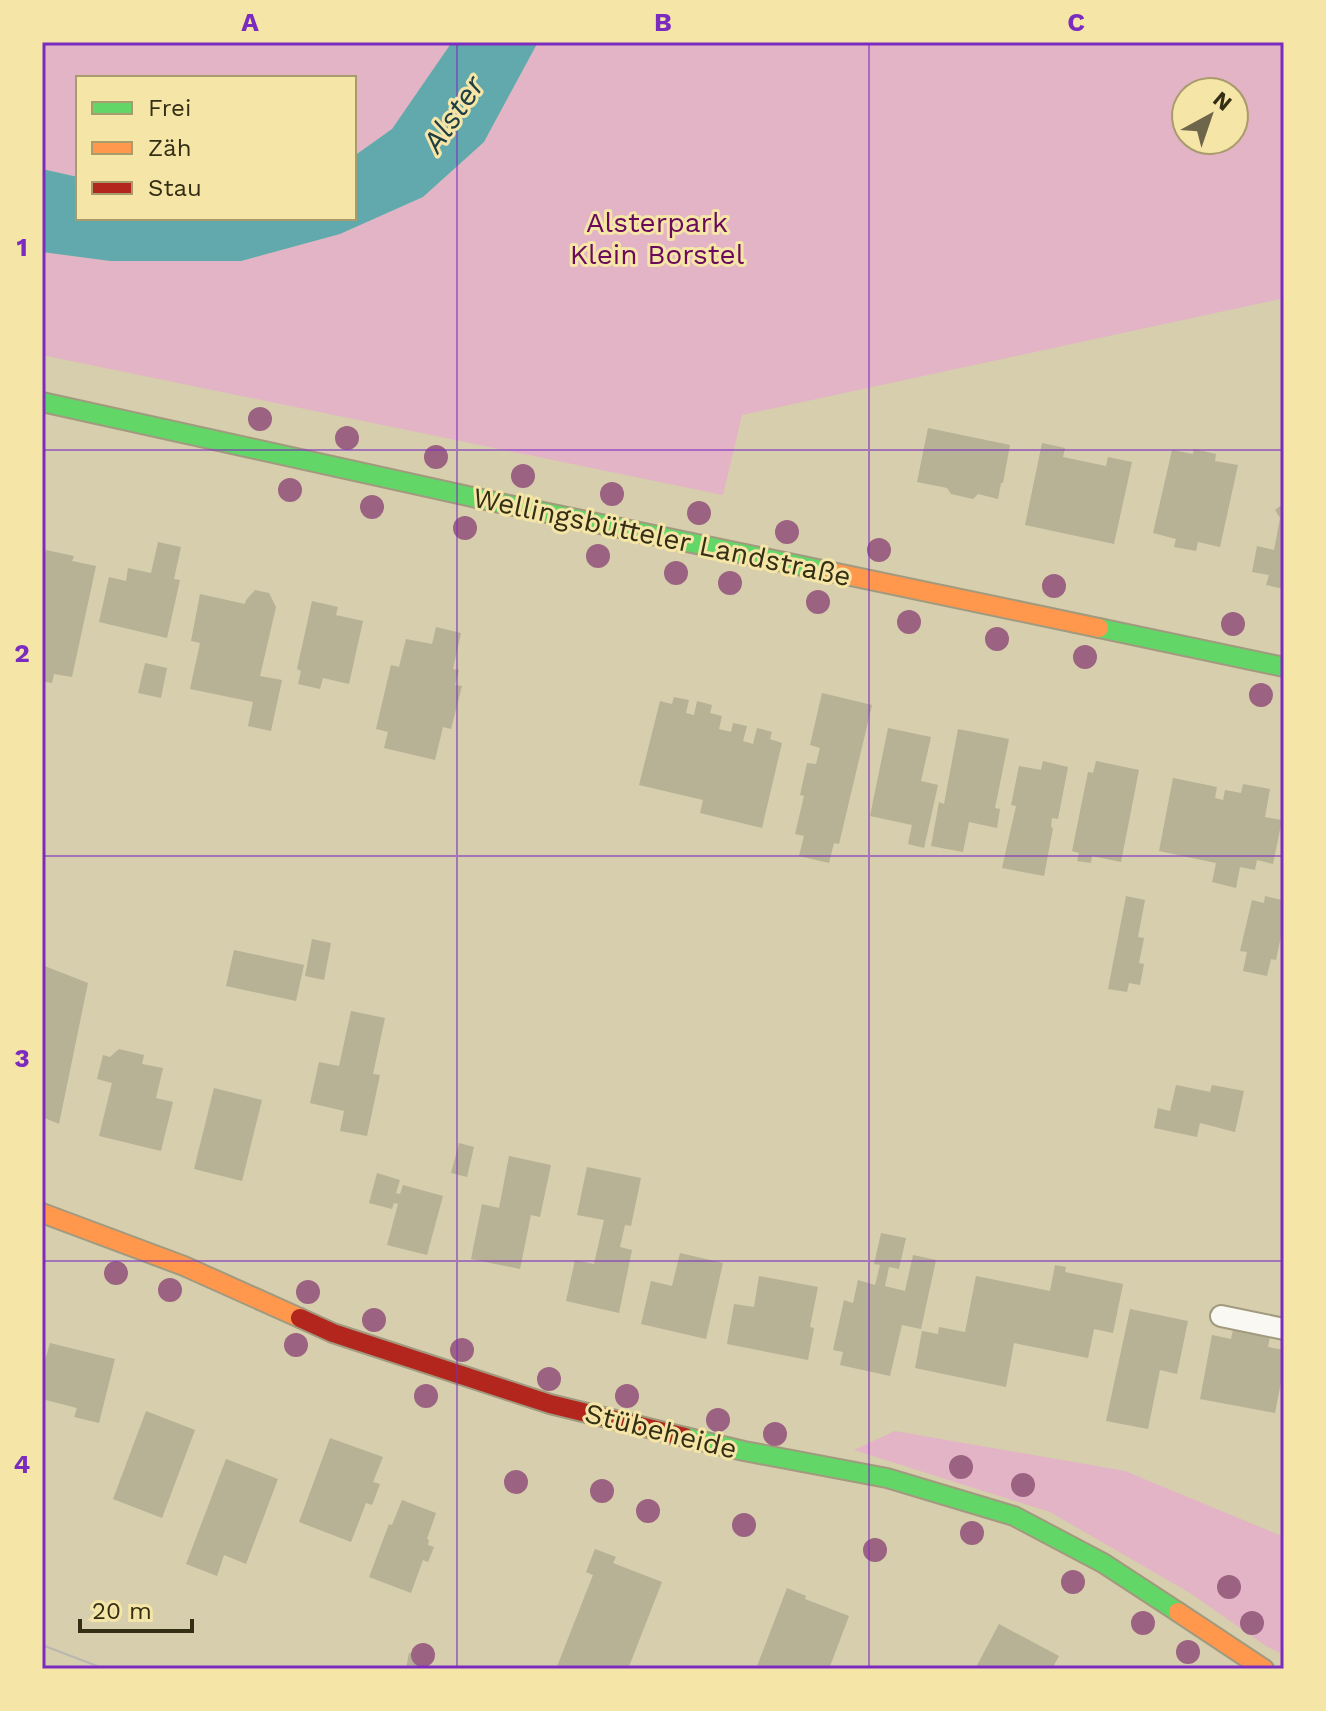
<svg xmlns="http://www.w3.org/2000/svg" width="1326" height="1711" font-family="'Work Sans',sans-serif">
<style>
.green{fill:#e3b3c6;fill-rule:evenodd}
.water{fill:#62a9ae}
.building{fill:#b7b196}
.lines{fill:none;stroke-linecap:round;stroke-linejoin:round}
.lane-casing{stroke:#a19a7f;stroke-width:24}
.fast-casing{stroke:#a19a7f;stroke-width:22}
.slow-casing{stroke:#a19a7f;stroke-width:22}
.jam-casing{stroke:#a19a7f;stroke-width:22}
.lane{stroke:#f9f8f3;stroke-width:20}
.fast{stroke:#63d668;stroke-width:18}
.slow{stroke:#ff974d;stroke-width:18}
.jam{stroke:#b3261e;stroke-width:18}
.tram{stroke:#b9b7af;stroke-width:2}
.tree{fill:#9b6281}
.grid{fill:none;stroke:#7b2cbf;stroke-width:2;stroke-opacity:0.55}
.labels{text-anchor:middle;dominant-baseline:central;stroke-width:6;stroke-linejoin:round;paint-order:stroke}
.park-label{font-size:28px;fill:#6a0a5d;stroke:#f5e5a6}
.street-label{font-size:28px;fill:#342e15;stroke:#f5e5a6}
.water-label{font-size:30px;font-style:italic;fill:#1e3c43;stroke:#f5e5a6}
.neatline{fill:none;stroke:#7b2cbf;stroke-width:3}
.grid-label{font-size:26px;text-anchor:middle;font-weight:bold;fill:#7b2cbf}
</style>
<rect width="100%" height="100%" fill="#d6ceac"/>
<!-- green -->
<g class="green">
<path d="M42,42H452L392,129L354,156V78H78V177L42,169Z"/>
<path d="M538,42H1284V308L1280,299L742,415L723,495L42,355V252L110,261H241L340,234L423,197L484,142ZM1186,92H1234V140H1186Z"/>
<path d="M895,1431L1125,1471L1284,1537V1655L1266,1646L1190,1593L1050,1512L854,1450Z"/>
</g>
<!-- water -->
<path class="water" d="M452,42H538L484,142L423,197L340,234L241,261H110L42,252V169L78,177V218H354V156L392,129Z"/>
<!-- building -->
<g class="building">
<path d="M928,428L1010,445L1003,483H1001L998,499L978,494L973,499L951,494L947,488L917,482Z"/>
<path d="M1042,443L1065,448L1063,457L1106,466L1108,457L1132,462L1114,544L1025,525Z"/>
<path d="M1194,449L1216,454L1215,461L1238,465L1220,547L1198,542L1196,551L1174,547L1176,539L1153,533L1172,450L1193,454Z"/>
<path d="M1284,503V589L1266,585L1269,575L1252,572L1257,546L1274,550L1280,518L1275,510Z"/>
<path d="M158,542L181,547L174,579L180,580L167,638L99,622L109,577L126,581L128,568L151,573Z"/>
<path d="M46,550L74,556L72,561L96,566L72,677L54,674L52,683L42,681V553L45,554Z"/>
<path d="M255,590L269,593L276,607L260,676L282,680L271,731L248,726L253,702L190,689L200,643L191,641L200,594L245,604L246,600Z"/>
<path d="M312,601L338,607L336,615L363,621L349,684L323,678L320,689L298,684L301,671L297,669Z"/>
<path d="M436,627L461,633L453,669L459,670L455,685L462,686L451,729L443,727L435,760L384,748L388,732L376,729L391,665L399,667L406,639L432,644Z"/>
<path d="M145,663L167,668L161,698L138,693Z"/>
<path d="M822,693L872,705L839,844L834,843L829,863L799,856L804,836L795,834L804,796L800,795L807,763L816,764L820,748L810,745Z"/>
<path d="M674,697L689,700L686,713L694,715L697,701L712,705L710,713L722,716L719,729L731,732L733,723L747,726L743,741L753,744L757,728L772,732L770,739L782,743L762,828L700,813L703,800L639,785L660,701L672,704Z"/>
<path d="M888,728L931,737L921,781L938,785L924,848L908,844L912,825L870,816Z"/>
<path d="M958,729L1009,739L995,808L1000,809L997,828L969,822L963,852L931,846L939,802L944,804Z"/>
<path d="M1043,761L1068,767L1058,819L1052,818L1051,827L1053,828L1044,876L1002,868L1016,806L1011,805L1019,766L1041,770Z"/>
<path d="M1096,761L1139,770L1121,862L1092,856L1091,863L1077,861L1079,853L1072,851L1088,772L1093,773Z"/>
<path d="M1173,778L1217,787L1215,798L1223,800L1225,790L1241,793L1243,784L1270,789L1265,817L1282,820L1273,864L1257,860L1255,870L1240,867L1236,888L1212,882L1216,863L1159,851Z"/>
<path d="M1126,896L1145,900L1138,937L1144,938L1139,963L1144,964L1140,985L1129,983L1127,992L1108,989Z"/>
<path d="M1265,896L1282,900L1281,906L1284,907V922L1276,960L1271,959L1267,976L1243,971L1247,952L1240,951L1252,900L1264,903Z"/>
<path d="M312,939L331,943L324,980L305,976Z"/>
<path d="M234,950L304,965L296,1001L226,986Z"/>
<path d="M42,965L88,983L59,1124L42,1117Z"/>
<path d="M351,1011L385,1018L373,1074L380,1075L367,1136L340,1131L344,1111L310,1103L319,1062L339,1066Z"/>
<path d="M119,1049L144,1055L142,1064L163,1068L156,1098L173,1102L161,1151L99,1136L112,1083L97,1079L103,1055L110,1057Z"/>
<path d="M1176,1085L1210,1092L1212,1085L1244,1091L1235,1132L1200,1123L1197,1137L1154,1128L1158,1108L1170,1111Z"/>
<path d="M214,1088L262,1100L242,1181L194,1169Z"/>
<path d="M459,1143L474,1147L467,1177L451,1173Z"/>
<path d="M509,1156L551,1165L540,1217L531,1215L520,1269L471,1259L482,1204L499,1208Z"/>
<path d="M587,1167L641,1178L631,1226L625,1225L620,1247L632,1250L619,1313L566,1301L575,1260L594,1264L604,1220L577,1215Z"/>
<path d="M377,1173L400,1180L396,1193L400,1194L403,1185L443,1196L427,1255L387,1245L398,1204L394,1203L392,1209L369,1203Z"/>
<path d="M881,1233L906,1238L899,1269L889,1267L885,1286L905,1291L913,1255L936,1260L921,1329L902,1325L890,1376L840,1365L843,1352L833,1350L844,1300L853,1303L858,1280L875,1285L880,1265L874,1264Z"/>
<path d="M680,1253L723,1263L706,1339L641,1324L651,1281L672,1286Z"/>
<path d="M1055,1265L1066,1267L1065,1272L1123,1284L1113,1333L1094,1329L1088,1358L1014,1343L1006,1387L915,1368L922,1331L938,1334L939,1327L965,1332L976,1276L1050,1291Z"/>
<path d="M759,1276L818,1287L810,1327L814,1328L808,1360L727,1344L734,1304L754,1307Z"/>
<path d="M1130,1309L1188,1321L1177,1374L1160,1370L1148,1429L1106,1421Z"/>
<path d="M1233,1330L1270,1337L1268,1347L1284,1350V1366L1275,1413L1200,1399L1212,1335L1231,1339Z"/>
<path d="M50,1343L115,1359L99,1423L74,1417L77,1408L42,1399V1371Z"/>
<path d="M146,1411L195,1430L162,1518L113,1499Z"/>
<path d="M330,1438L383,1457L373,1482L380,1484L372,1505L366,1503L351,1542L299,1522Z"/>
<path d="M226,1459L278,1479L246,1564L224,1555L217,1576L186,1564Z"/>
<path d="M402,1500L436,1513L427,1539L429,1540L428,1545L434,1547L428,1562L423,1560L411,1593L369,1577L389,1524L392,1525Z"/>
<path d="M595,1549L616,1557L613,1563L662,1582L628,1669H556L593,1575L586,1572Z"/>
<path d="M787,1588L806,1596L805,1599L849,1616L829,1669H756Z"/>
<path d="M999,1624L1059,1656L1052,1669H975Z"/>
<path d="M409,1653L428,1657L425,1669H406Z"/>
</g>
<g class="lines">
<defs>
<path id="lane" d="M1221,1316L1284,1329"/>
<g id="fast">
<path d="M42,402L495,502L827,571"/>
<path d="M1099,628L1284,667"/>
<path d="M685,1437L744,1451L887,1478L1014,1516L1103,1563L1178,1612"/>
</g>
<g id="slow">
<path d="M827,571L1099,628"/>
<path d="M42,1213L184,1266L300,1318"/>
<path d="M1178,1612L1264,1669"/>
</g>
<path id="jam" d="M300,1318L333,1333L550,1404L685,1437"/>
</defs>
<!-- lane casing -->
<use href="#lane" class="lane-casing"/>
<!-- fast casing -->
<use href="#fast" class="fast-casing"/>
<!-- slow casing -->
<use href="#slow" class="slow-casing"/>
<!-- jam casing -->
<use href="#jam" class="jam-casing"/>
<!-- lane -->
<use href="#lane" class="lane"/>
<!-- fast -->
<use href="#fast" class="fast"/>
<!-- slow -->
<use href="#slow" class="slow"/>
<!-- jam -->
<use href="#jam" class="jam"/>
<!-- tram -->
<path class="tram" d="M42,1645L105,1669"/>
</g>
<!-- trees -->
<g class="tree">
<circle cx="260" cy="419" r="12"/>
<circle cx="347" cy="438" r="12"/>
<circle cx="436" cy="457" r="12"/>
<circle cx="523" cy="476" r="12"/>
<circle cx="290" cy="490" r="12"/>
<circle cx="612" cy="494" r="12"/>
<circle cx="372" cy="507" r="12"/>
<circle cx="699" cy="513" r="12"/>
<circle cx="465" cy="528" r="12"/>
<circle cx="787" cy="532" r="12"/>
<circle cx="879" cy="550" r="12"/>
<circle cx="598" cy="556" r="12"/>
<circle cx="676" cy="573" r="12"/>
<circle cx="730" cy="583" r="12"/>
<circle cx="1054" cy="586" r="12"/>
<circle cx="818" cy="602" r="12"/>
<circle cx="909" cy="622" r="12"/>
<circle cx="1233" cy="624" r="12"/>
<circle cx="997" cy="639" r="12"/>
<circle cx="1085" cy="657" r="12"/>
<circle cx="1261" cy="695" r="12"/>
<circle cx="116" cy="1273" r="12"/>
<circle cx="170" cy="1290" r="12"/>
<circle cx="308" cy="1292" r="12"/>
<circle cx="374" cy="1320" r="12"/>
<circle cx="296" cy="1345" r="12"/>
<circle cx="462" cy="1350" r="12"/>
<circle cx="549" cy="1379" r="12"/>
<circle cx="426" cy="1396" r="12"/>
<circle cx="627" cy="1396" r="12"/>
<circle cx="718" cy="1420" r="12"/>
<circle cx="775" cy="1434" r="12"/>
<circle cx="961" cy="1467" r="12"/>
<circle cx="516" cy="1482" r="12"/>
<circle cx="1023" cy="1485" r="12"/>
<circle cx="602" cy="1491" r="12"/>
<circle cx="648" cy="1511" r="12"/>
<circle cx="744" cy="1525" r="12"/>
<circle cx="972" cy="1533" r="12"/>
<circle cx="875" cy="1550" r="12"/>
<circle cx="1073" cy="1582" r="12"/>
<circle cx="1229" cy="1587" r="12"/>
<circle cx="1143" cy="1623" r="12"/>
<circle cx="1252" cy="1623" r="12"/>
<circle cx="1188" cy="1652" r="12"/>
<circle cx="423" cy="1655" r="12"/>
</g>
<!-- grid -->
<path class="grid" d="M457,42V1669M869,42V1669M42,450H1284M42,856H1284M42,1261H1284"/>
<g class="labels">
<!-- park labels -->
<g class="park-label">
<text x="657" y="222">Alsterpark<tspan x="657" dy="32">Klein Borstel</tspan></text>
</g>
<!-- street labels -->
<g class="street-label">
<text transform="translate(662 537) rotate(12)">Wellingsbütteler Landstraße</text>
<text transform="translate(661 1431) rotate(14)">Stübeheide</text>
</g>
<!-- water labels -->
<g class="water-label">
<text transform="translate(453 114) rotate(-56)">Alster</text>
</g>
</g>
<!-- border -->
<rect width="1326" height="1711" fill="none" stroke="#f5e5a6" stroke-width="88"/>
<!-- legend -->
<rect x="76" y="76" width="280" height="144" fill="#f5e5a6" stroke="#a89c6c" stroke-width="2"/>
<rect x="92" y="102" width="40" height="12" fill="#63d668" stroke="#a89c6c" stroke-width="2"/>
<text x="148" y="116" font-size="24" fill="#342e15">Frei</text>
<rect x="92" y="142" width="40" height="12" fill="#ff974d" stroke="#a89c6c" stroke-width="2"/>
<text x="148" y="156" font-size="24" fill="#342e15">Zäh</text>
<rect x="92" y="182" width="40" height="12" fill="#b3261e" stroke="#a89c6c" stroke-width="2"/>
<text x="148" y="196" font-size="24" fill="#342e15">Stau</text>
<!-- north arrow -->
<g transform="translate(1210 116) rotate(40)"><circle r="38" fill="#f5e5a6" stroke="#a89c6c" stroke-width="2"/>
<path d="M0-6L14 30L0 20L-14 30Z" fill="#6d664a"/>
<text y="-12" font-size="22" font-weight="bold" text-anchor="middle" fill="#342e15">N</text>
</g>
<!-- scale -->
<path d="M80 1619v12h112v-12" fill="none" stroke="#342e15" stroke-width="4"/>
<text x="92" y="1619" font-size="24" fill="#342e15" stroke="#f5e5a6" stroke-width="6" paint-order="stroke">20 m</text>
<rect x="44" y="44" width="1238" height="1623" class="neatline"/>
<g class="grid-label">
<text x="250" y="31">A</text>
<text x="663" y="31">B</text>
<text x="1076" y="31">C</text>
<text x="22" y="256">1</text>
<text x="22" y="662">2</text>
<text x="22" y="1067">3</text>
<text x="22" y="1473">4</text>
</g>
</svg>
